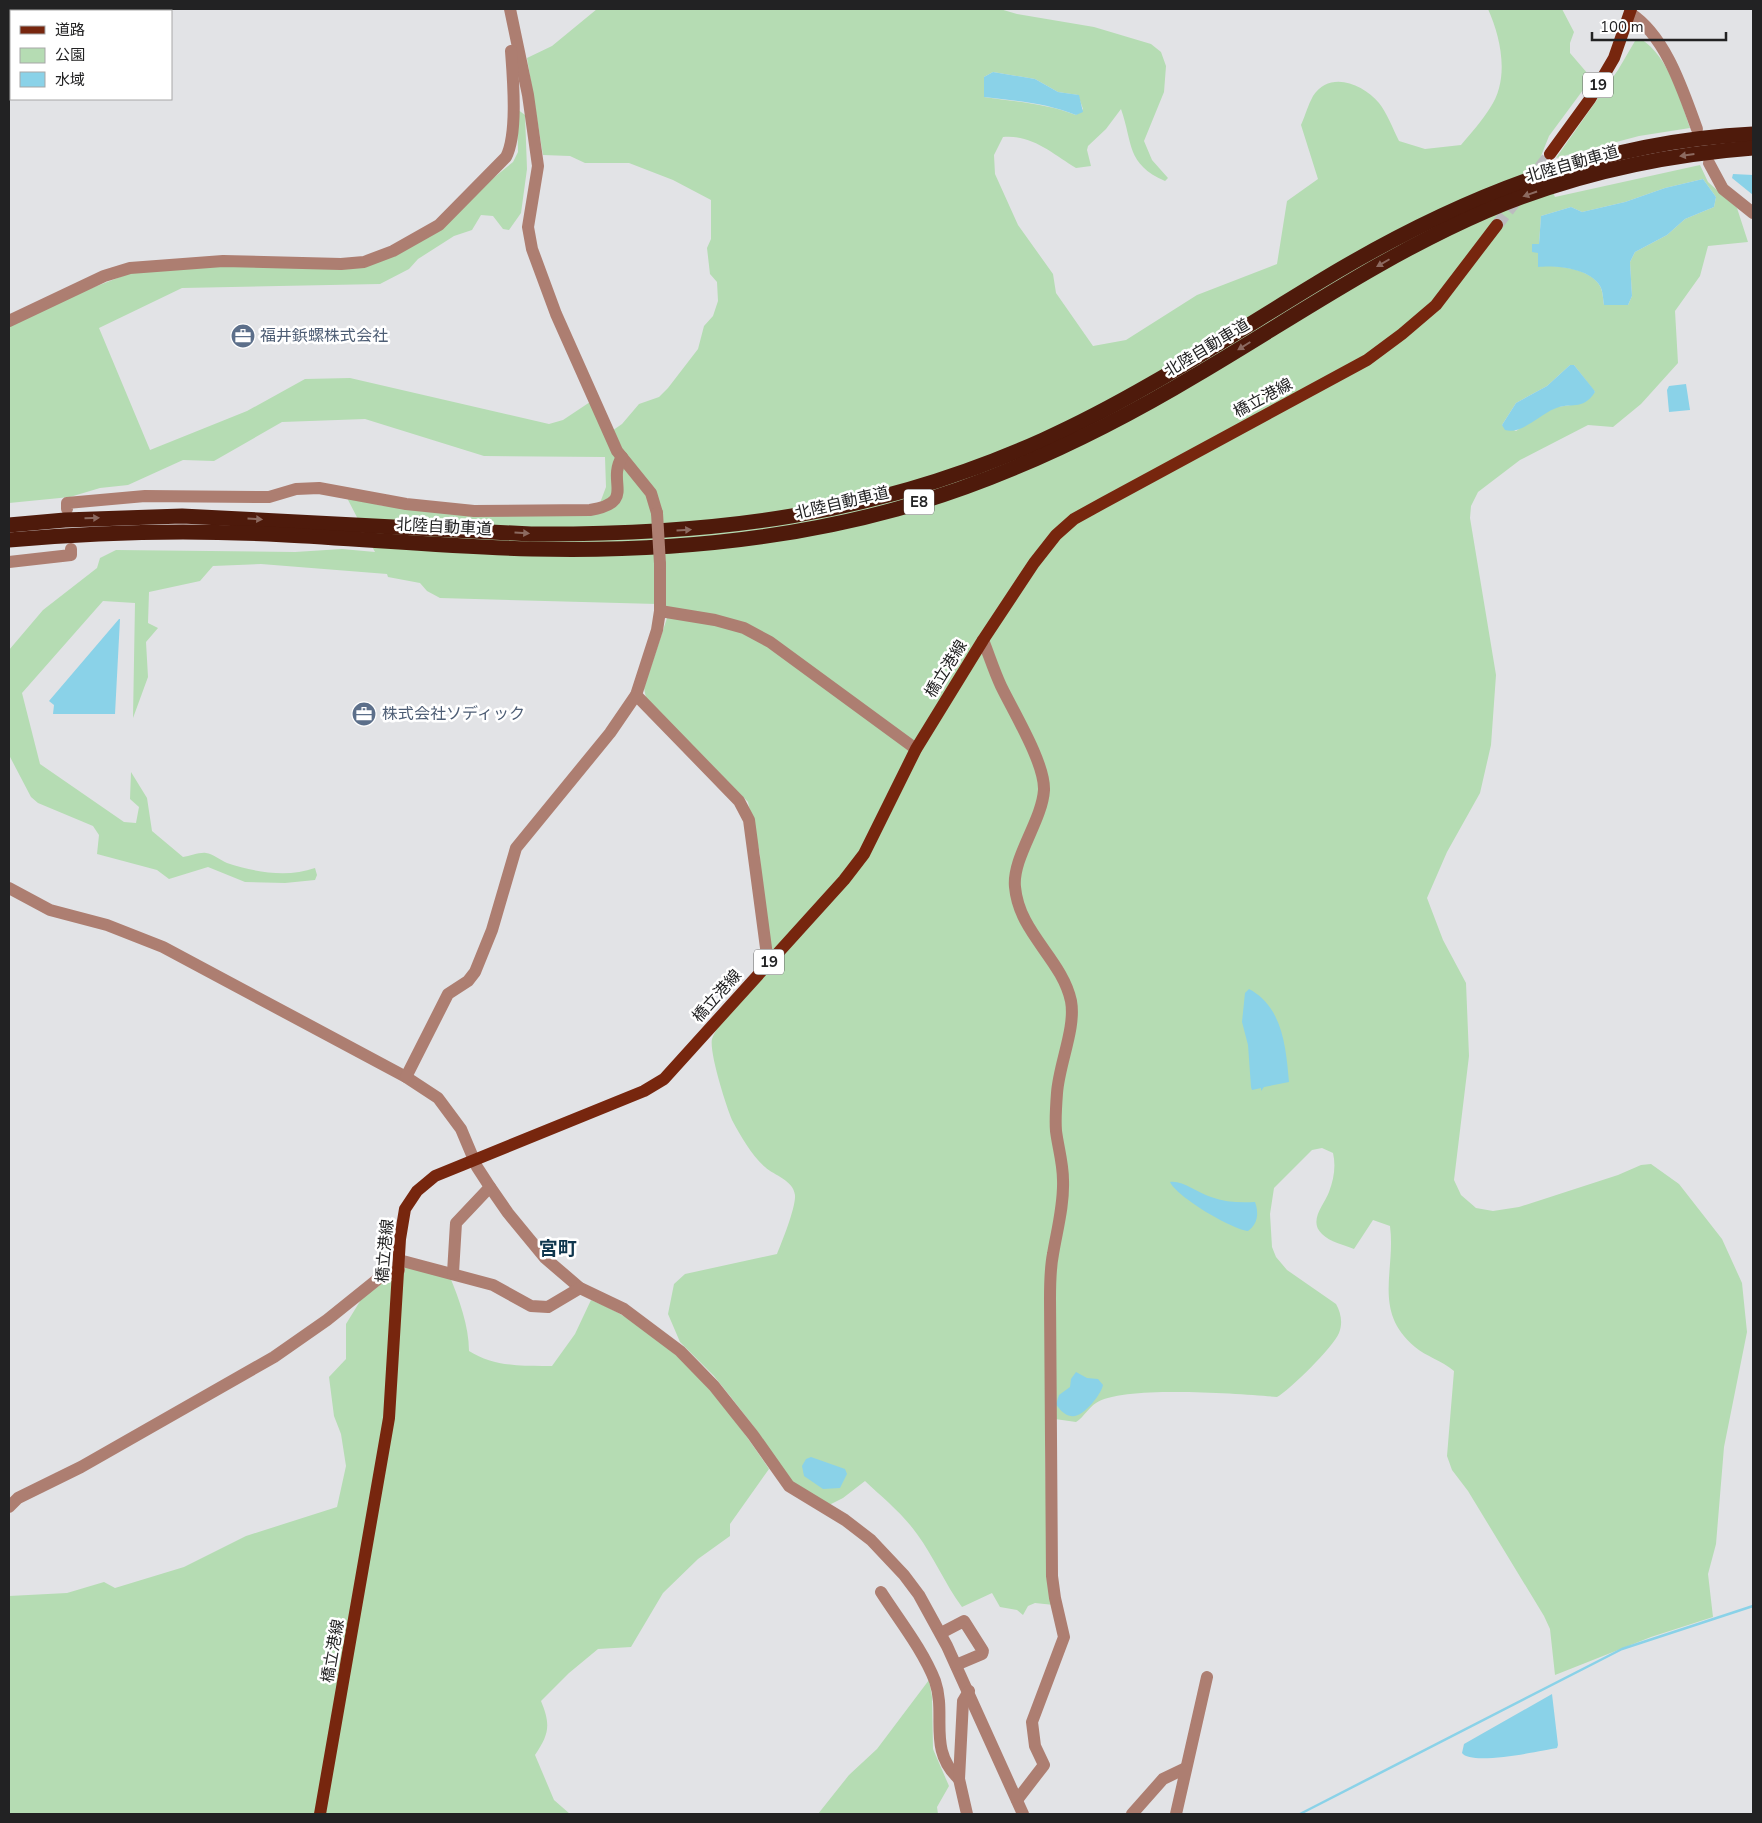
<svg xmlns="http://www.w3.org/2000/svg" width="1762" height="1823" font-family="'Nunito Sans','Noto Sans JP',sans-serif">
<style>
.green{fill:#b5dcb3;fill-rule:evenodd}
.water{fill:#8ad2e8}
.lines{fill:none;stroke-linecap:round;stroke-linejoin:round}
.stream{stroke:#8ad2e8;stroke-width:2.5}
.major-tunnel{stroke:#bcbcbf;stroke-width:12;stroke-dasharray:12 6;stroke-linecap:butt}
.minor{stroke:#ad7e71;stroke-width:12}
.major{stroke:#77260e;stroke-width:12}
.highway{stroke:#4e1a0b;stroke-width:15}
.minor-bridge{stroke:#ad7e71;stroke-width:12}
.oneway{fill:#8c6a60}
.labels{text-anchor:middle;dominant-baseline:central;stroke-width:5;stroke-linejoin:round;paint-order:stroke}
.shield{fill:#fff;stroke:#646465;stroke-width:1}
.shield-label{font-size:15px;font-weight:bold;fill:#222223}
.street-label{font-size:16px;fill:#222223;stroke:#fff}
.service-label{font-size:16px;fill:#4e5e75;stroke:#fff;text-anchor:start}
.quarter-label{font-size:19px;font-weight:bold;fill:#10374e;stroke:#fff}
</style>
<rect width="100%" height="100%" fill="#e2e3e6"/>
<!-- green -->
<g class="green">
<path d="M597,9H1000L1017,14L1094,27L1151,44L1161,52L1166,66L1164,92L1144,141L1152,160L1168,178L1165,181C1126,164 1133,143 1121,109L1106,129L1088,146L1087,150L1091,166L1076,168C1053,154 1032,134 1003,137L994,155L995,174L1018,225L1053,274L1056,293L1093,346L1126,340L1197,295L1277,264L1287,201L1318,179L1301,125C1305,116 1308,105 1313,96C1330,70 1363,84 1379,103C1387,113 1393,129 1399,141L1425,149L1461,145C1471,133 1482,121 1490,108C1510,79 1501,38 1488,9H1562L1574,32L1570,43V53L1588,74L1586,86L1549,136L1539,161L1555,197L1700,165L1708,182L1737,208L1748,242L1708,246L1700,276L1675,311L1678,363L1641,404L1613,427L1588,425L1520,460L1478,492L1471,506L1470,518L1496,675L1491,745L1480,793L1447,852L1427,898L1443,940L1466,983L1469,1056L1454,1180L1461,1195L1476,1208L1493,1211L1519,1207L1618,1175L1641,1165L1651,1164L1679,1184L1722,1239L1742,1283L1747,1332L1724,1447L1716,1544L1708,1574L1713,1617L1651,1637L1555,1675L1550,1629L1544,1616L1468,1491L1452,1470L1447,1456L1454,1371C1441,1360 1427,1357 1415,1347C1372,1311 1396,1271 1390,1226L1373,1220L1354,1249C1344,1245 1330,1242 1322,1234C1308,1221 1324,1205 1329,1192C1334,1179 1336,1166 1333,1153L1322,1148L1312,1150L1274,1188L1270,1214L1272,1247L1276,1257L1287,1270L1336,1304C1341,1313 1343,1323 1339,1333C1334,1346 1289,1391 1277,1397C1240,1394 1123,1385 1096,1403C1088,1408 1084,1417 1076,1422L1055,1419L1045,1448L1048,1581L1054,1605L1035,1603L1028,1606L1023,1615L1017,1610L1000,1607L992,1593L962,1607C945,1584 934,1557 917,1534C903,1514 883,1498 865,1481L843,1498L829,1505L804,1491L786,1476L758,1432L730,1396L714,1376L680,1342L668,1314L674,1284L685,1274L777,1254C782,1242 796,1207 795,1195C793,1180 775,1176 765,1167C752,1156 740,1135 732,1120C726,1106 709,1052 712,1039C719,1019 749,993 763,977L760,854L748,802L646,698L644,688L667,618V613L657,604L440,598L427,591L420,583L388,577L387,574L261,564L213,566L200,581L149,592L148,623L158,628L146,642L148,677L133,718L135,603L103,601L22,693L40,764L124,822L136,823L139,807L130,799L131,772L147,798L152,831L183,857C190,856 200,852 206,853C213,854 220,860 227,863C254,872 287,878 315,868L317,875L315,880L285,883L245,882L208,867L169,879L157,870L97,854L99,835L93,826L38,803L31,797L9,755V650L43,610L97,568L100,558L116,550L295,552L342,549L375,552L346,496L383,506L597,511L606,487L605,457L484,456L365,419L282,422L214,461L183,460L128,485L100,488L70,497L9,503V324L84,291L133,272L232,264L307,265L404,251L513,162L518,152L517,109L525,115L527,169L521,213L509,230L503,229L493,216L481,215L472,230L454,236L418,259L409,269L380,284L182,288L99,328L150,450L247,411L305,379L350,378L549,424L563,420L590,402L606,435L622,424L639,404L659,397L668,388L698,349L704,326L713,316L718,301L717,282L710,274L707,248L711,239V200L673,180L629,163H585L570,156L543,155L527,58L552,46ZM993,72L1035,79L1058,92L1078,95L1083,109L1076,115C1044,103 1018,102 984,97V77ZM1703,179L1716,197L1714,207L1685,219L1667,235L1635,252L1630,262L1632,296L1628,305H1604C1603,299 1603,292 1600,286C1590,268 1556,265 1538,266V252H1532V245L1539,244L1541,216L1571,207L1582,212L1625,202L1665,188ZM1570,365H1574L1595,392L1571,405L1557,407L1541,414L1516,431L1502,425L1516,403L1547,386Z"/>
<path d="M1641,39C1669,57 1680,99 1690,128L1639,136L1556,158L1618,70L1635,41Z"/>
<path d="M407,1265L450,1277C459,1299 469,1326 469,1351C494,1367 523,1366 552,1366L575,1334L591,1300C668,1331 724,1401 769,1469L730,1524V1536L698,1559L663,1593L631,1647L598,1649L569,1673L541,1701C551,1725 549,1734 535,1755L554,1800L570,1814H9V1596L67,1593L104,1582L115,1588L184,1567L246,1536L337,1507L346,1466L341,1434L334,1416L329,1377L346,1359V1324L362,1298Z"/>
<path d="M929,1680L932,1697L933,1749L949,1786L937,1807L938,1814H818L849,1775L877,1749Z"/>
</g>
<!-- water -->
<g class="water">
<path d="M993,72L1035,79L1058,92L1079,95L1083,112L1076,115C1046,103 1017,101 984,97V77Z"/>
<path d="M1733,174L1753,175V195L1732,178Z"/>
<path d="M1703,179L1716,197L1714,207L1685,219L1667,235L1635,252L1630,262L1632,296L1628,305H1604C1603,299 1603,291 1600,286C1590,268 1555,265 1538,267V253L1532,252V244H1539L1541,216L1571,207L1582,212L1625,202L1665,188Z"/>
<path d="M1570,365H1574L1594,390L1595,392C1582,412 1571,401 1554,409C1539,415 1521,435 1505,430L1502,425L1516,403L1547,386Z"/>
<path d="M1686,384L1690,410L1669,412L1667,390L1669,386Z"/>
<path d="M119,619H120L115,714H53L54,705L49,701Z"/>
<path d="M1249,989C1283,1007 1286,1048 1289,1082L1264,1087L1261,1091V1088L1252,1090L1251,1087L1248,1045L1242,1022L1245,993Z"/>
<path d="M1170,1182C1182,1180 1198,1193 1211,1197C1225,1202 1239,1203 1255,1202C1259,1213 1258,1224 1248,1231C1231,1229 1177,1197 1170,1182Z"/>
<path d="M1076,1372L1087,1378L1098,1379L1103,1385C1101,1395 1082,1419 1071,1416C1064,1415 1059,1409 1056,1404L1059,1395L1070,1387L1071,1379Z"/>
<path d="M811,1457L845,1469L847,1474L840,1488L823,1489L804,1476L802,1466L806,1459Z"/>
<path d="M1552,1694L1558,1745L1557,1748C1540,1751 1471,1766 1462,1753L1464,1744Z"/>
</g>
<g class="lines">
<!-- stream -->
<path class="stream" d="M1300,1814L1622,1649L1753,1606"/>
<!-- major-tunnel -->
<g class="major-tunnel">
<path d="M1529,182L1550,154"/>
<path d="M1497,225L1518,198"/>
</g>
<!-- minor -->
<g class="minor">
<path d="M510,9L528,95L538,166L528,227L532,249L556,314L617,451L651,493L657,513"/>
<path d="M1630,13C1666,36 1683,91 1697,129"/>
<path d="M1709,163L1723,189L1753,213"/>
<path d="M9,321L104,276L130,268L223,261L341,264L364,262L393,251L439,225L506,157C518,134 513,78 511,51"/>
<path d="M67,509V503L145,496L269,497L296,489L319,488L406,504L474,511L590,510C637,502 606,483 622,457"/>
<path d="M9,562L71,555V549"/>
<path d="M660,611L715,620L744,628L770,642L916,749"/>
<path d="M983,640C989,655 994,671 1001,686C1013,711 1045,763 1044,790C1042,821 1012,858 1015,887C1019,933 1062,959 1071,1001C1076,1028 1059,1064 1057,1093C1056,1106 1055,1119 1056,1131C1058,1147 1063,1163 1063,1180C1064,1205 1057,1230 1053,1254C1050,1269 1050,1285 1050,1299L1052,1576L1055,1598L1064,1637L1032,1722L1035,1746L1044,1765L1017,1800"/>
<path d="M636,695L739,801L749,820L768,963"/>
<path d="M9,888L50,910L107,925L163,947L406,1077L438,1098L461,1129L477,1167L490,1187L508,1213L545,1258L580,1288L624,1309L680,1351L714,1386L753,1435L789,1486L845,1520L871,1540L904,1575L919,1595L947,1646L1023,1814"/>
<path d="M406,1077L448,994L468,981L475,972L492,930L516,848L610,733L636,695L657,630L660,611V564"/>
<path d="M399,1260L493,1285L531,1306L548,1307L580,1288"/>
<path d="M453,1273L456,1223L490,1187"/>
<path d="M9,1507L18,1498L81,1467L274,1357L327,1320L378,1279L399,1270"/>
<path d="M881,1592C899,1620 923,1650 935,1681C947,1716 927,1749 959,1779"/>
<path d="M941,1633L964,1621L983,1651L982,1654L956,1665"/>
<path d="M967,1814L959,1779L963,1701L969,1691"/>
<path d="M1132,1814L1163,1779L1186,1768"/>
<path d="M1176,1814L1207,1677"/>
</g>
<!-- major -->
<g class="major">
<path d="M1550,154L1590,99L1614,58L1631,9"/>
<path d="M320,1814L389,1418L400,1239L405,1209L417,1191L435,1176L644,1091L664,1079L844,880L864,854L916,749L983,640L1034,563L1056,535L1074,519L1103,503L1367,360L1402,334L1436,305L1497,225"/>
</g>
<!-- highway -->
<g class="highway">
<path d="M9,525L65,520L182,516L531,534C714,535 874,516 1043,440C1147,393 1241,328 1339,270C1467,195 1604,141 1753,134"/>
<path d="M9,540C67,535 125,532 183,532C300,532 416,546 532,549C656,552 778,542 897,509C1004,479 1103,431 1198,374C1293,318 1384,255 1486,211C1571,175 1661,155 1753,148"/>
</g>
<!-- minor-bridge -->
<path class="minor-bridge" d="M657,513L660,564"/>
</g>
<!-- one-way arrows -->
<defs><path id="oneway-solid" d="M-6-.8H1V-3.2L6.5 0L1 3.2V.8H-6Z" transform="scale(1.25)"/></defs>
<g class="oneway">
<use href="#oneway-solid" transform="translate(1687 155) rotate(172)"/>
<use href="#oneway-solid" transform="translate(1530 194) rotate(161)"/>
<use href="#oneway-solid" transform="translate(1383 263) rotate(150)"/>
<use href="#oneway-solid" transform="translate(1244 346) rotate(148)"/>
<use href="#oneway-solid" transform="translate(92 518) rotate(-2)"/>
<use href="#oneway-solid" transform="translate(255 519) rotate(3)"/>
<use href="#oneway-solid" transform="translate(684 530) rotate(-4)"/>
<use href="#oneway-solid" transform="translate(522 533) rotate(3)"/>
</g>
<!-- icons -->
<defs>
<symbol id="office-disc" viewBox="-11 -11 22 22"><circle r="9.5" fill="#5c6f8a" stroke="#fff"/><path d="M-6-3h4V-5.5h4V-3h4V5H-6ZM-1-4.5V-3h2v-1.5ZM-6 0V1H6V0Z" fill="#fff"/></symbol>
</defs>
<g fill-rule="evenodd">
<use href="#office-disc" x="229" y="322" width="28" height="28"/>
<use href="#office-disc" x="350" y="700" width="28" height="28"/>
</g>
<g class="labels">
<!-- shield labels -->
<g class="shield">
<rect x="1583" y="72.5" width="30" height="25" rx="4"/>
<rect x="904" y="489.5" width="30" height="25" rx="4"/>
<rect x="754" y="949.5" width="30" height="25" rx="4"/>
</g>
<g class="shield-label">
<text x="1598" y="85">19</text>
<text x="919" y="502">E8</text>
<text x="769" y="962">19</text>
</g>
<!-- street labels -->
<g class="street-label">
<text transform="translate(1572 164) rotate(-16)">北陸自動車道</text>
<text transform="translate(1207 348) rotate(-31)">北陸自動車道</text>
<text transform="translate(1263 398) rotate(-28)">橋立港線</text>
<text transform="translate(842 503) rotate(-13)">北陸自動車道</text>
<text transform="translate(444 527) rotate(3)">北陸自動車道</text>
<text transform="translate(946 669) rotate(-58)">橋立港線</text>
<text transform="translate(717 996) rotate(-48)">橋立港線</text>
<text transform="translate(385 1251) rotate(-85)">橋立港線</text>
<text transform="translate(333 1651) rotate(-80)">橋立港線</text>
</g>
<!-- service labels -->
<g class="service-label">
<text x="260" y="336">福井鋲螺株式会社</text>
<text x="382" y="714">株式会社ソディック</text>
</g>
<!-- quarter labels -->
<g class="quarter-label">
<text x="558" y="1249">宮町</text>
</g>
</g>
<!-- border -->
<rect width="1762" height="1823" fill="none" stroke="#222223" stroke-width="20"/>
<!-- legend -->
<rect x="10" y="10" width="162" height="90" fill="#ffffff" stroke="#a7a7a7"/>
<rect x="20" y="26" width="25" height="8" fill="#77260e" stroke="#a7a7a7"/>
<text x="55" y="35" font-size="15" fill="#222223">道路</text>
<rect x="20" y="48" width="25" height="15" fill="#b5dcb3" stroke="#a7a7a7"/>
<text x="55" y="60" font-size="15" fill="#222223">公園</text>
<rect x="20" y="72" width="25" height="15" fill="#8ad2e8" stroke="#a7a7a7"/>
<text x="55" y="85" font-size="15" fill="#222223">水域</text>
<!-- scale -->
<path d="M1592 32v8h134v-8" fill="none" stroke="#222223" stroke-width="2.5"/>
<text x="1600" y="32" font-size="15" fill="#222223" stroke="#ffffff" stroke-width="4" paint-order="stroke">100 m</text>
</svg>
